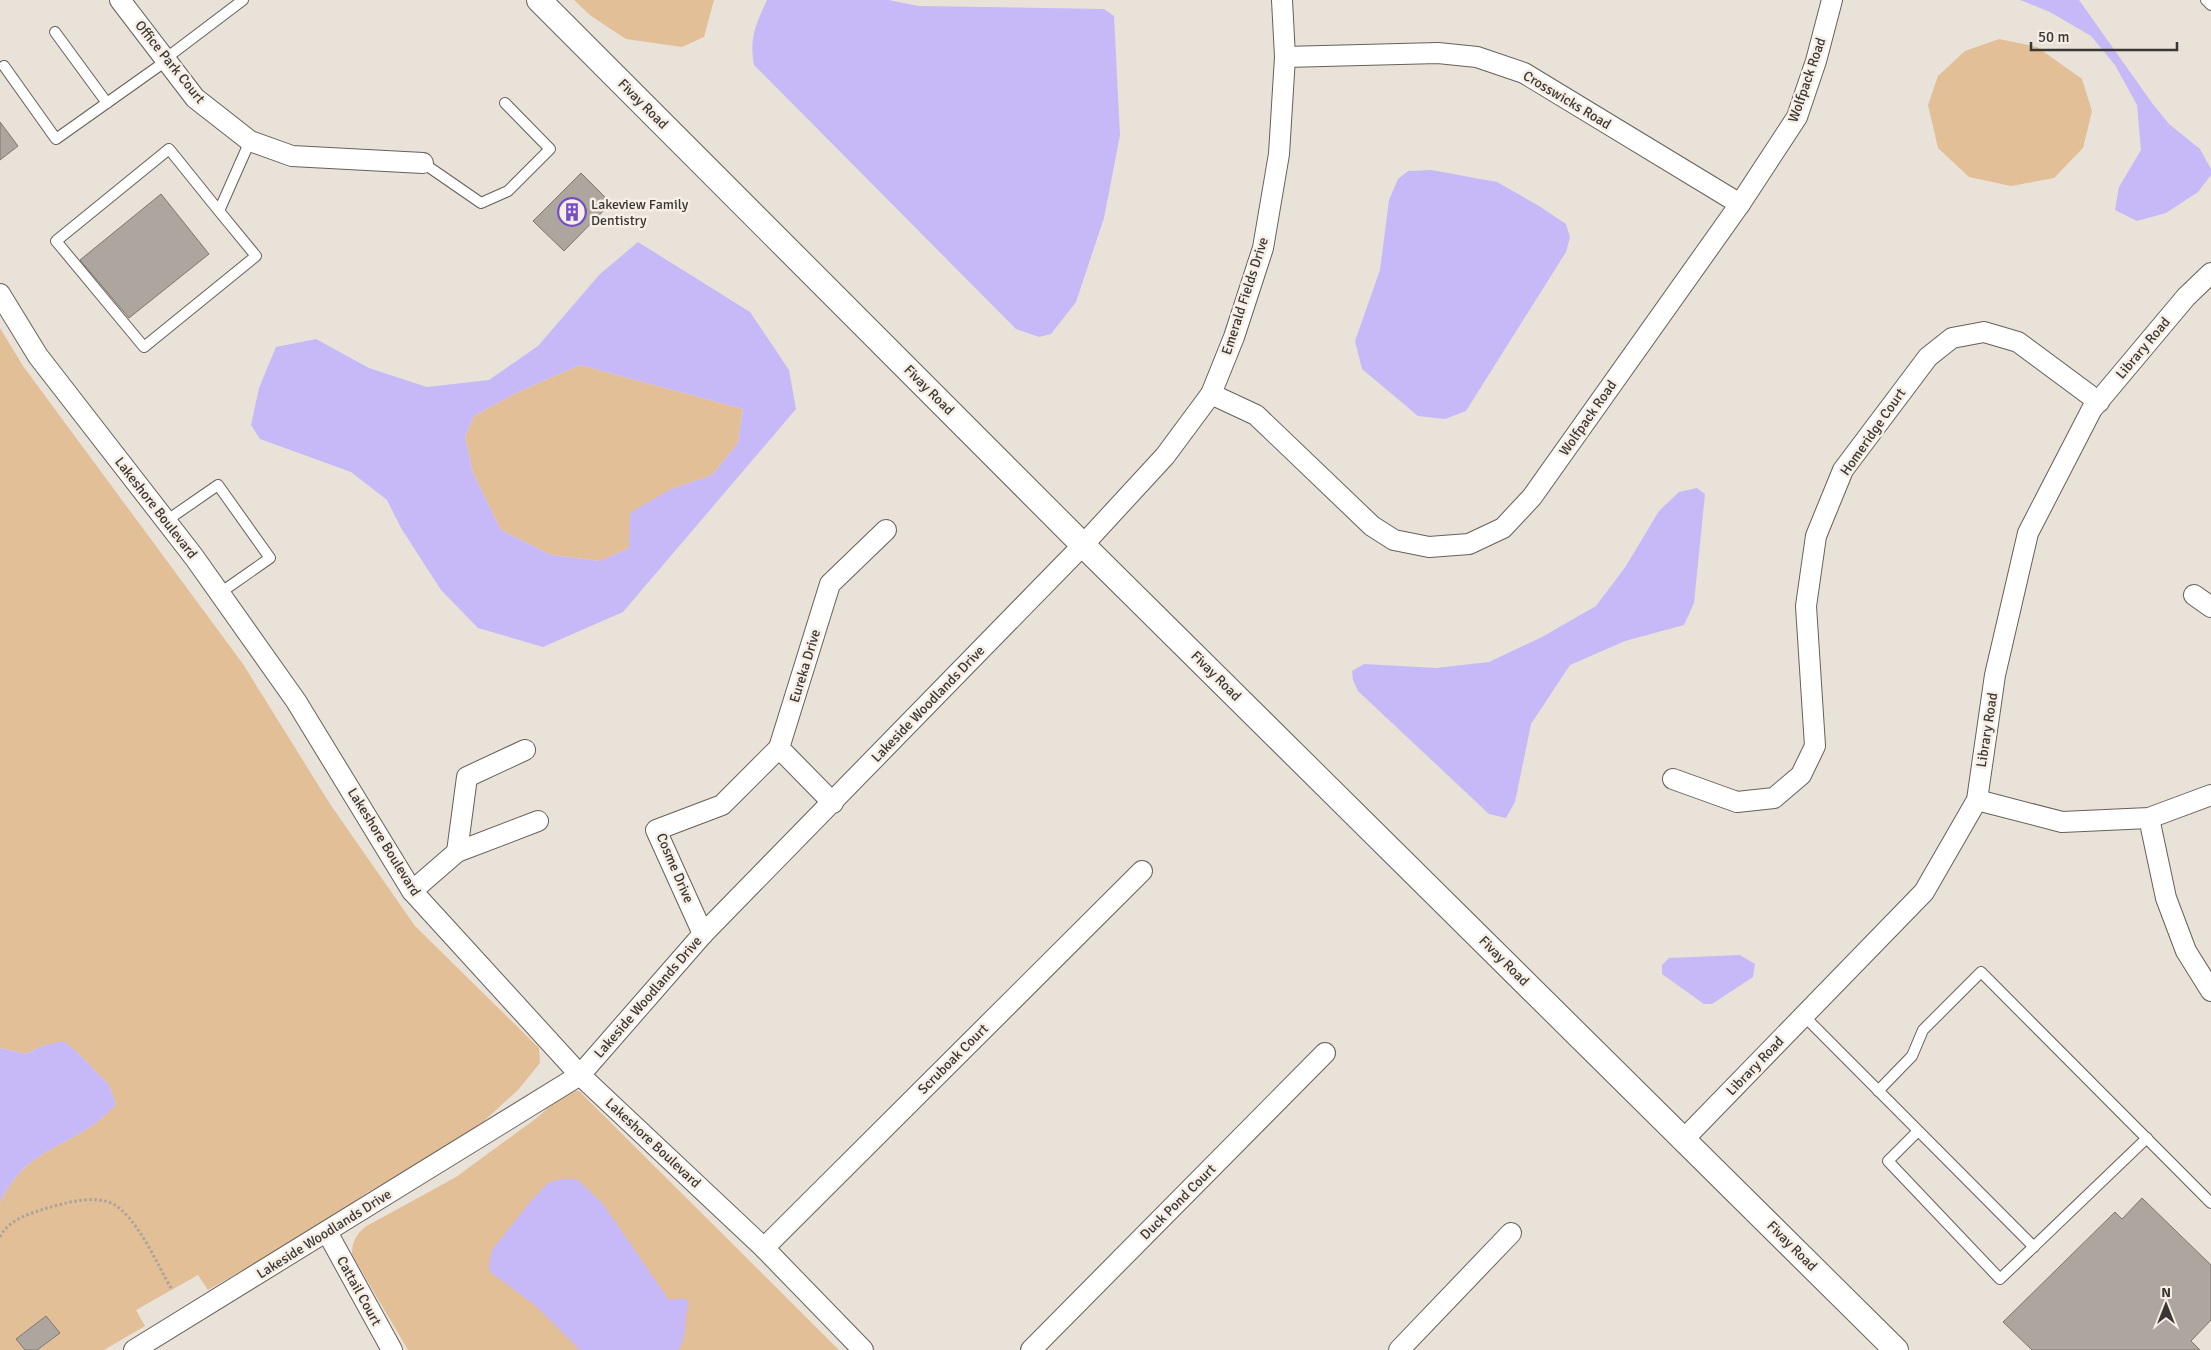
<svg xmlns="http://www.w3.org/2000/svg" width="2211" height="1350" font-family="Signika,sans-serif">
<style>
.green{fill:#e2bf96}
.water{fill:#c7b9f7;fill-rule:evenodd}
.building{fill:#ada69e;stroke:#7e7770}
.lines{fill:none;stroke-linecap:round;stroke-linejoin:round}
.service-casing{stroke:#676059;stroke-width:12}
.minor-casing{stroke:#676059;stroke-width:22}
.tertiary-casing{stroke:#676059;stroke-width:26}
.path{stroke:#aaa49d;stroke-width:3;stroke-dasharray:2.5 2.5;stroke-linecap:butt}
.service{stroke:#fff;stroke-width:10}
.minor{stroke:#fff;stroke-width:20}
.tertiary{stroke:#fff;stroke-width:24}
.labels{text-anchor:middle;dominant-baseline:central;stroke-width:5;stroke-linejoin:round;paint-order:stroke}
.street-label{font-size:14px;fill:#3a3734;stroke:#f7efe6}
.poi-label{font-size:14px;fill:#3a3734;stroke:#f7efe6;text-anchor:start}
</style>
<rect width="100%" height="100%" fill="#e9e2d9"/>
<!-- green -->
<g class="green">
<path d="M574,0H714L704,37L682,47L626,39L591,16Z"/>
<path d="M1999,39L2037,47L2082,79L2092,111L2083,148L2054,178L2011,186L1969,177L1938,148L1928,105L1938,76L1965,51Z"/>
<path d="M0,328L23,366L243,664L330,804L415,926L539,1048L540,1063L518,1090L484,1121L442,1151L368,1192L316,1228L208,1290L198,1275L136,1310L145,1326L104,1350H0V1202C8,1186 21,1168 37,1158C64,1140 95,1130 116,1104L109,1085L77,1052L63,1042L42,1046L26,1054L0,1048Z"/>
<path d="M580,365L743,409L738,443L712,475L669,490L629,548L600,561L551,555L501,530L473,473L465,437L474,416L516,393Z"/>
<path d="M569,1090L579,1091L839,1350H408L352,1255C352,1242 355,1236 365,1227L456,1177L538,1117L559,1097Z"/>
</g>
<!-- water -->
<g class="water">
<path d="M767,0H889L918,6L1104,9L1114,16L1120,135L1104,218L1076,302L1051,334L1039,337L1016,329L754,65C749,38 756,24 767,0Z"/>
<path d="M2020,0H2079L2152,103L2169,124L2200,149L2211,169V175L2198,192L2166,213L2137,221L2115,210L2119,187L2141,150L2137,105L2115,65L2091,36L2050,12Z"/>
<path d="M1431,170L1497,182L1539,206L1566,224L1570,237L1566,252L1466,411L1445,419L1418,416L1362,369L1355,341L1380,270L1389,200L1398,179L1408,171Z"/>
<path d="M638,242L750,312L789,370L796,409L623,612L543,647L478,628L441,590L401,528L387,500L351,472L260,439L251,425L259,388L276,347L316,339L369,368L427,387L489,380L538,346L600,274ZM580,365L743,409L738,443L712,475L669,490L630,513L629,548L600,561L551,555L501,530L473,473L465,437L474,416L516,393Z"/>
<path d="M1697,488L1705,494L1694,603L1684,625L1625,641L1570,665L1531,724L1515,802L1506,818L1489,814L1358,691L1353,680L1352,671L1364,664L1436,668L1489,662L1542,637L1596,606L1626,566L1659,511L1679,492Z"/>
<path d="M1740,955L1755,964L1753,977L1712,1004H1704L1662,974V965L1669,958Z"/>
<path d="M63,1041L77,1052L109,1085L116,1104C95,1130 64,1140 37,1158C21,1168 8,1186 0,1202V1048L26,1054L42,1046Z"/>
<path d="M565,1178L578,1180L603,1204L669,1300L684,1298L689,1303C683,1319 689,1335 678,1350H580L536,1306L490,1272L489,1265L492,1250L530,1202L548,1183Z"/>
</g>
<!-- building -->
<g class="building">
<path d="M0,122L18,146L0,160Z"/>
<path d="M581,173L611,203L564,251L533,221Z"/>
<path d="M161,194L209,254L129,318L80,260Z"/>
<path d="M2142,1198L2211,1265V1320L2191,1341L2200,1350H2032L2003,1322L2115,1212L2122,1219Z"/>
<path d="M46,1316L60,1333L37,1350H25L16,1339Z"/>
</g>
<g class="lines">
<defs>
<g id="service">
<path d="M2206,0L2211,5"/>
<path d="M55,32L107,103"/>
<path d="M165,59L243,0"/>
<path d="M4,66L56,139L166,61"/>
<path d="M423,163L481,203L508,191L550,149L505,103"/>
<path d="M219,211L256,256L144,347L56,241L169,149L219,211L250,141"/>
<path d="M166,521L218,485L270,558L220,593"/>
<path d="M1804,1016L2034,1247"/>
<path d="M1878,1091L1912,1056L1923,1030L1981,972L2211,1203"/>
<path d="M1918,1131L1888,1161L2000,1279L2147,1138"/>
</g>
<g id="minor">
<path d="M120,0L195,98L250,141L292,156L423,163"/>
<path d="M1285,57L1438,53L1477,57L1524,73L1740,204"/>
<path d="M0,294L38,356L194,557L296,701L412,891L580,1075L764,1248L863,1350"/>
<path d="M1211,394L1256,415L1372,526L1394,540L1429,547L1469,544L1503,528L1532,497L1740,204L1797,117L1816,61L1832,0"/>
<path d="M2194,595L2211,607"/>
<path d="M1673,779L1737,802L1774,798L1801,775L1815,746L1806,606L1816,536L1843,470L1928,357L1952,338L1984,332L2018,342L2099,402"/>
<path d="M1977,800L2062,822L2149,818L2211,795"/>
<path d="M833,803L779,748L830,584L886,530"/>
<path d="M2149,818L2166,898L2186,951L2211,991"/>
<path d="M457,852L467,777L525,750"/>
<path d="M412,891L457,852L538,821"/>
<path d="M703,934L656,830L722,805L779,748"/>
<path d="M1684,1139L1924,892L1977,800L1995,675L2028,533L2092,409L2186,297L2211,273"/>
<path d="M327,1232L392,1350"/>
<path d="M764,1248L1142,871"/>
<path d="M134,1350L580,1075L703,934L1083,545L1165,456L1211,394L1234,337L1263,248L1279,154L1285,57L1282,0"/>
<path d="M1031,1350L1325,1053"/>
<path d="M1399,1350L1511,1233"/>
</g>
<path id="tertiary" d="M539,0L1083,545L1896,1350"/>
</defs>
<!-- service casing -->
<use href="#service" class="service-casing"/>
<!-- minor casing -->
<use href="#minor" class="minor-casing"/>
<!-- tertiary casing -->
<use href="#tertiary" class="tertiary-casing"/>
<!-- path -->
<path class="path" d="M0,1237C9,1219 29,1214 47,1208C66,1203 91,1195 111,1203C136,1214 158,1266 172,1290"/>
<!-- service -->
<use href="#service" class="service"/>
<!-- minor -->
<use href="#minor" class="minor"/>
<!-- tertiary -->
<use href="#tertiary" class="tertiary"/>
</g>
<!-- icons -->
<defs>
<symbol id="building-ring" viewBox="-11 -11 22 22"><circle r="9.5" fill="#f7efe6" stroke="#754dc6" stroke-width="1.5"/><path d="M-4-6H4V6H1V3H-1V6H-4ZM-2.5-4.3h1.7v1.8h-1.7ZM.8-4.3h1.7v1.8H.8ZM-2.5-1h1.7V.8h-1.7ZM.8-1h1.7V.8H.8Z" fill="#754dc6"/></symbol>
</defs>
<g fill-rule="evenodd">
<use href="#building-ring" x="556" y="196" width="32" height="32"/>
</g>
<g class="labels">
<!-- street labels -->
<g class="street-label">
<text transform="translate(170 62) rotate(51)">Office Park Court</text>
<text transform="translate(1807 80) rotate(-71)">Wolfpack Road</text>
<text transform="translate(1567 100) rotate(31)">Crosswicks Road</text>
<text transform="translate(643 104) rotate(45)">Fivay Road</text>
<text transform="translate(1245 296) rotate(-72)">Emerald Fields Drive</text>
<text transform="translate(2143 348) rotate(-50)">Library Road</text>
<text transform="translate(929 390) rotate(45)">Fivay Road</text>
<text transform="translate(1588 418) rotate(-55)">Wolfpack Road</text>
<text transform="translate(1873 432) rotate(-55)">Homeridge Court</text>
<text transform="translate(156 508) rotate(52)">Lakeshore Boulevard</text>
<text transform="translate(805 666) rotate(-73)">Eureka Drive</text>
<text transform="translate(1216 676) rotate(45)">Fivay Road</text>
<text transform="translate(928 704) rotate(-46)">Lakeside Woodlands Drive</text>
<text transform="translate(1987 730) rotate(-81)">Library Road</text>
<text transform="translate(384 842) rotate(58)">Lakeshore Boulevard</text>
<text transform="translate(675 868) rotate(67)">Cosme Drive</text>
<text transform="translate(1504 961) rotate(45)">Fivay Road</text>
<text transform="translate(648 997) rotate(-49)">Lakeside Woodlands Drive</text>
<text transform="translate(953 1059) rotate(-45)">Scruboak Court</text>
<text transform="translate(1755 1066) rotate(-46)">Library Road</text>
<text transform="translate(653 1143) rotate(43)">Lakeshore Boulevard</text>
<text transform="translate(1178 1202) rotate(-45)">Duck Pond Court</text>
<text transform="translate(324 1234) rotate(-32)">Lakeside Woodlands Drive</text>
<text transform="translate(1792 1246) rotate(45)">Fivay Road</text>
<text transform="translate(359 1291) rotate(61)">Cattail Court</text>
</g>
<!-- poi labels -->
<g class="poi-label">
<text x="591" y="204">Lakeview Family<tspan x="591" dy="16">Dentistry</tspan></text>
</g>
</g>
<!-- north arrow -->
<g transform="translate(2166 1305)" stroke="#f7efe6" stroke-width="4" paint-order="stroke">
<path d="M0-4L9 19L0 12L-9 19Z" fill="#3a3734"/>
<text y="-8" font-size="14" font-weight="bold" text-anchor="middle" fill="#3a3734">N</text>
</g>
<!-- scale -->
<path d="M2031 42v8h146v-8" fill="none" stroke="#3a3734" stroke-width="2.5"/>
<text x="2038" y="42" font-size="15" fill="#3a3734" stroke="#f7efe6" stroke-width="4" paint-order="stroke">50 m</text>
</svg>
